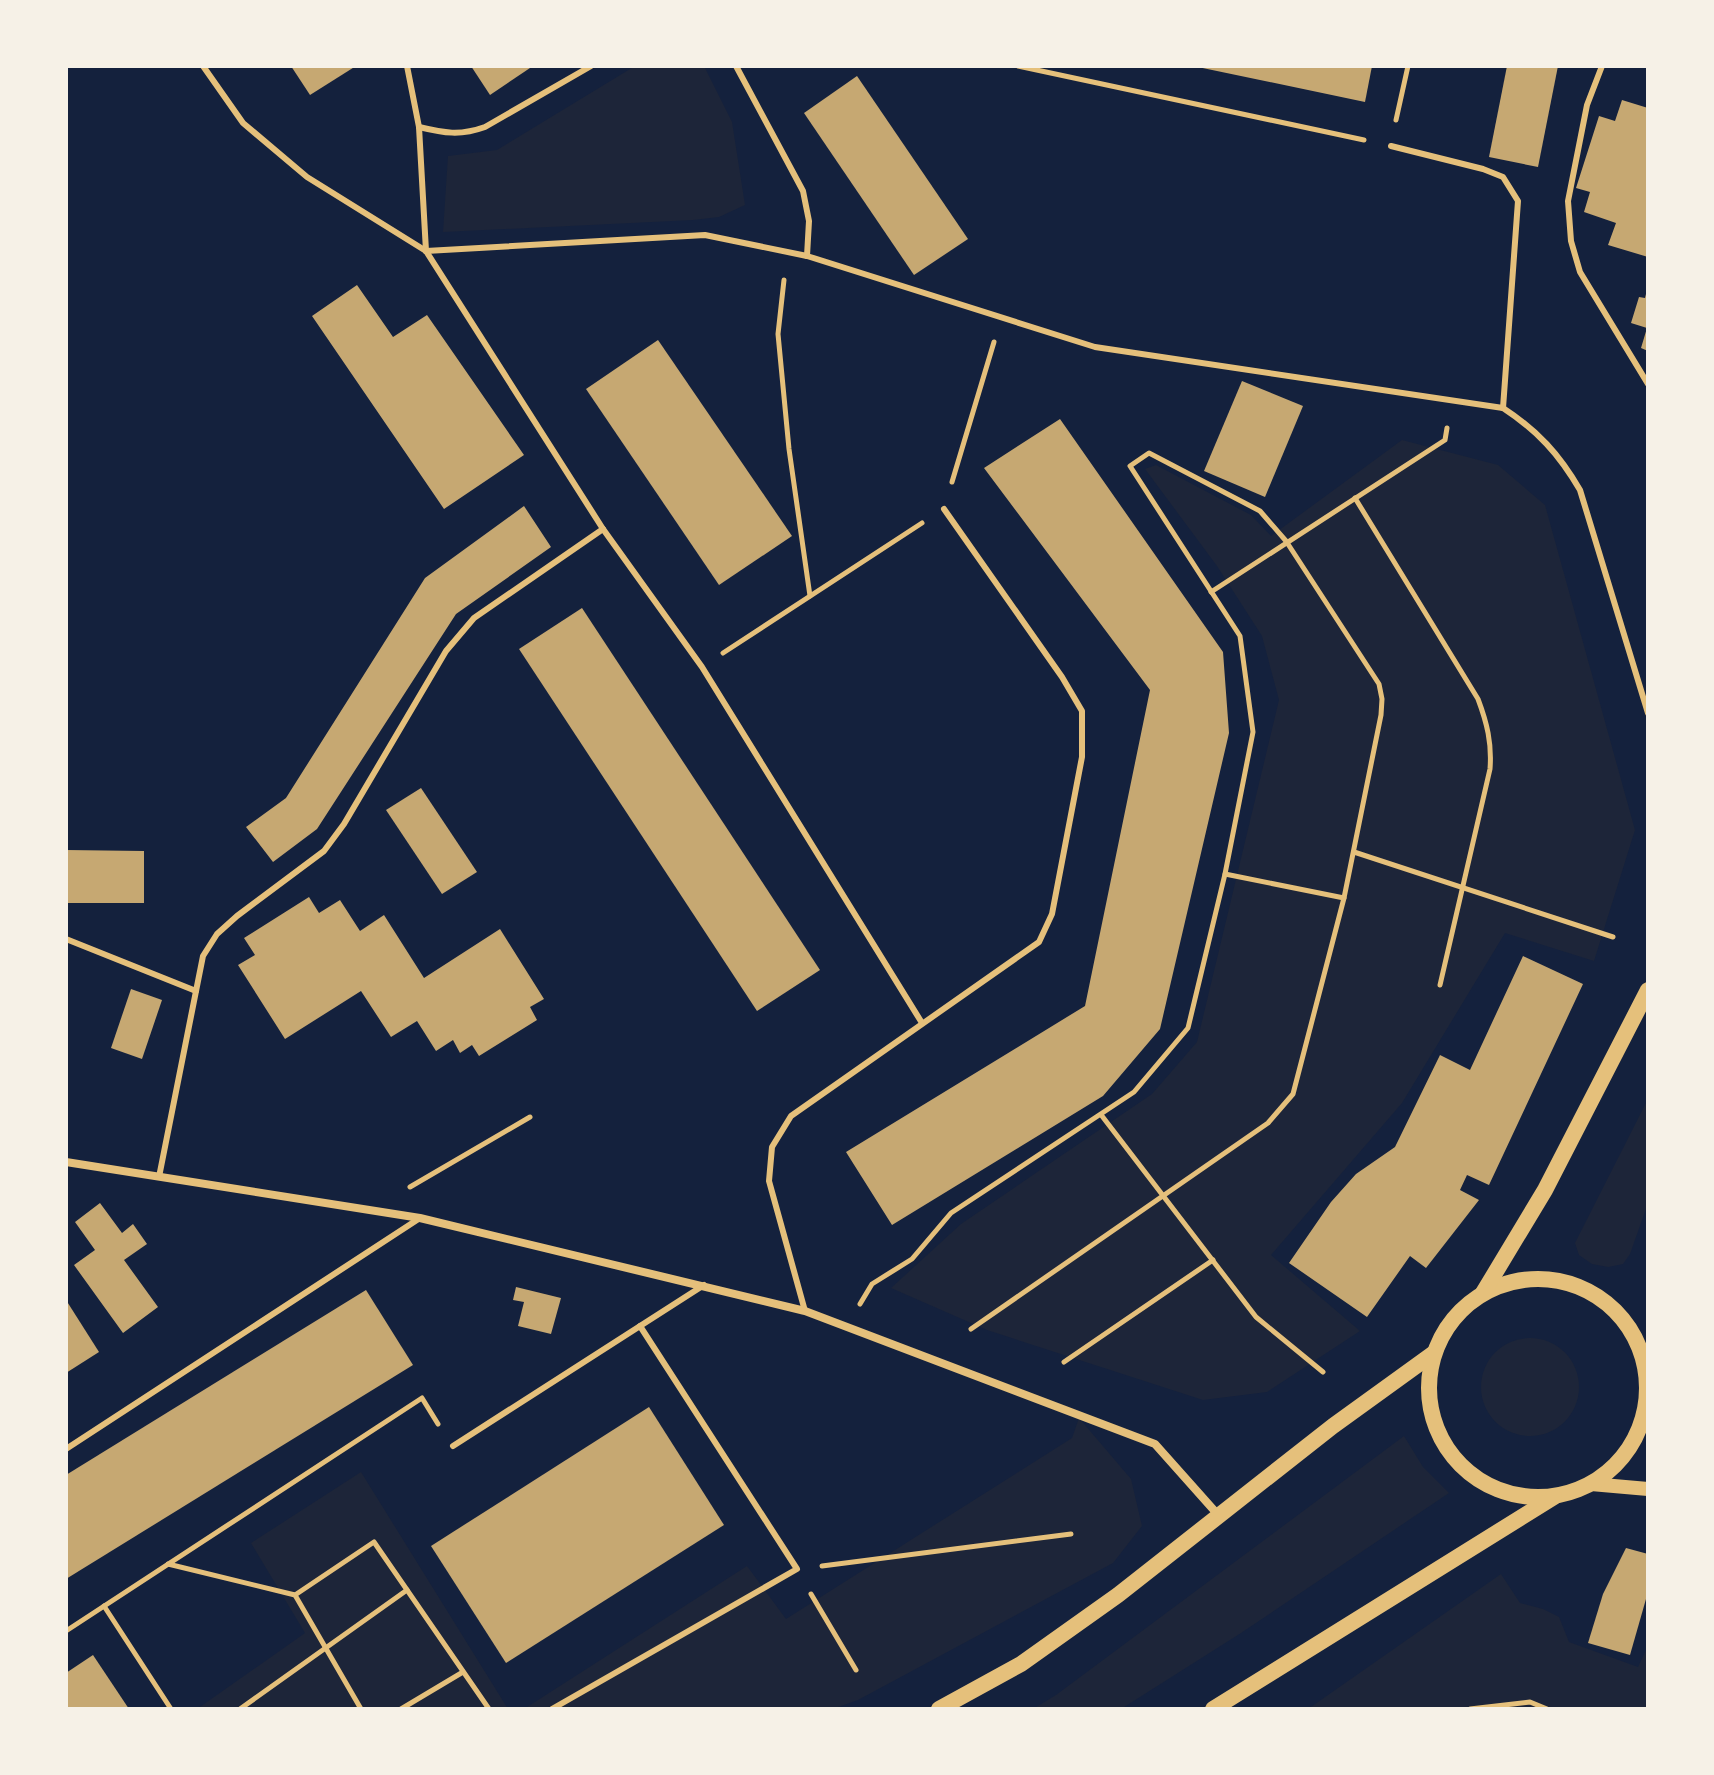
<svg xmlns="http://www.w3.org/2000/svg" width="1714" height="1775" font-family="'Asap Condensed',sans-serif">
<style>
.green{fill:#1d2539}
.building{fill:#c6a872}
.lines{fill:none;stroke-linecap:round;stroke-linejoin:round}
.path{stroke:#e5c07b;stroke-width:5}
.service{stroke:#e5c07b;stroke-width:6}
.minor{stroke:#e5c07b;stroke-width:8}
.tertiary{stroke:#e5c07b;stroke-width:14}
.secondary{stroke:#e5c07b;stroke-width:16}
</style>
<rect width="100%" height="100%" fill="#14213d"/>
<!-- green -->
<g class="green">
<path d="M635,66H704L732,122L745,205L719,217L693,220L443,232L448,156L497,150Z"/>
<path d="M1402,440L1498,465L1545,505L1635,830L1594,961L1505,933L1402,1103L1271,1255L1360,1331L1267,1392L1203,1400L987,1330L891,1288L961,1224L1152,1094L1197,1042L1279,700L1262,636L1217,566L1145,469L1156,465L1251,515L1271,536Z"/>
<path d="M1648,1099V1203L1630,1254L1623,1264L1608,1267L1592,1264L1579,1255L1575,1243Z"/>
<circle cx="1530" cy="1387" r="49"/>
<path d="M1079,1418L1131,1479L1142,1526L1113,1563L858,1700L833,1709H524L747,1566L786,1619L1072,1438Z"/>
<path d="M1404,1436L1423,1467L1449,1493L1241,1633L1121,1709H1033L1056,1695Z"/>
<path d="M361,1472L508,1709H197L305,1633L251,1543Z"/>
<path d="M1501,1574L1520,1603L1543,1609L1559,1617L1569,1642L1638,1667L1648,1646V1709H1308Z"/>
</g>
<!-- building -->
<g class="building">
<path d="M291,66H356L310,95Z"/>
<path d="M471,66H533L490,95Z"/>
<path d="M1193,66H1372L1365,102Z"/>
<path d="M1507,66H1558L1538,167L1489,157Z"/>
<path d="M857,76L968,239L914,275L804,113Z"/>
<path d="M1622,100L1648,108V257L1608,245L1616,223L1584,212L1590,192L1576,188L1599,116L1615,121Z"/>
<path d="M357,285L393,337L427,315L524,455L444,509L312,316Z"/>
<path d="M1647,290H1648V351L1641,348L1647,328L1631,323L1639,297L1645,298Z"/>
<path d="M658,340L792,536L719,585L586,389Z"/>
<path d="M1242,381L1303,406L1265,497L1204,471Z"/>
<path d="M1060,419L1223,652L1229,733L1160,1029L1103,1096L892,1225L846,1152L1085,1006L1150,690L984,468Z"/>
<path d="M524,506L551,547L456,614L317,829L273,862L246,827L286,798L425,578Z"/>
<path d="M582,608L820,970L757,1011L519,649Z"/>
<path d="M421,788L477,872L442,894L386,810Z"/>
<path d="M66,850L144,851V903H66Z"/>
<path d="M309,897L319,913L340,900L360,931L384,915L424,978L500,929L544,999L530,1007L537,1020L479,1056L472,1045L460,1053L453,1040L436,1051L417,1021L391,1037L361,991L285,1039L238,965L255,955L244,938Z"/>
<path d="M1523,956L1583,984L1489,1185L1467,1175L1460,1190L1479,1200L1426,1268L1410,1256L1367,1317L1289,1263L1331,1202L1356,1174L1395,1147L1440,1055L1470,1070Z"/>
<path d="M131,989L162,1000L142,1059L111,1048Z"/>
<path d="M100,1203L122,1233L133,1224L147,1244L124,1260L158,1307L123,1333L74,1265L95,1250L75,1222Z"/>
<path d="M516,1287L561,1298L551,1334L518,1326L524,1302L513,1300Z"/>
<path d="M366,1290L413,1365L66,1579V1475Z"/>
<path d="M66,1300L99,1352L66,1373Z"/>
<path d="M649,1407L724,1525L506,1663L431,1546Z"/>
<path d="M1626,1548L1648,1554V1592L1630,1655L1588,1643L1603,1594Z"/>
<path d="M93,1655L129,1709H66V1673Z"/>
</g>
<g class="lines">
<!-- path -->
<g class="path">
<path d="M1018,66L1364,140"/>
<path d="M1396,120L1408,66"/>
<path d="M784,280L778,334L789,449L810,596"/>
<path d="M952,482L994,342"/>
<path d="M1355,498L1478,699C1487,723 1492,743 1490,769L1440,985"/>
<path d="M1211,592L1445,440L1447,428"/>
<path d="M723,653L922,523"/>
<path d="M1354,852L1613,937"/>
<path d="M1225,874L1344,898"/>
<path d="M1102,1116L1256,1317L1323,1372"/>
<path d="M410,1187L530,1117"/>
<path d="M860,1304L872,1284L912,1259L951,1213L1134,1092L1188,1028L1225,874L1253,732L1240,636L1130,466L1149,453L1260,511L1286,541L1379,684L1382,699L1381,715L1344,898L1293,1094L1268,1123L971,1329"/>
<path d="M1064,1362L1213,1260"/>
<path d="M168,1564L295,1595L361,1709"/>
<path d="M822,1566L1071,1534"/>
<path d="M811,1594L856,1670"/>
<path d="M295,1595L374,1542L489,1709"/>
<path d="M104,1606L171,1709"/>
<path d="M66,1631L422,1398L438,1424"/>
<path d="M240,1709L407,1590"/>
<path d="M401,1709L463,1672"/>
<path d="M1470,1709L1530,1702L1547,1709"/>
</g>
<!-- service -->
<g class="service">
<path d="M203,66L243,123L307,177L426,251L603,529L702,667L922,1023"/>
<path d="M407,66L419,127L426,251"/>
<path d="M736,66L803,191L809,221L807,256"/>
<path d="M1602,66L1587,105L1568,201L1571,241L1580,272L1648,384"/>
<path d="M419,127C444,133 460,136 485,127L591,66"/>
<path d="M1391,146L1483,169L1503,177L1518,201L1503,408"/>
<path d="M426,251L705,235L807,256L1095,347L1503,408C1538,431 1559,454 1580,490L1648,713"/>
<path d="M66,939L196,991"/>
<path d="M159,1177L203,956L217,934L237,916L324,851L344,824L446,651L474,618L603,529"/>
<path d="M805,1311L769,1181L772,1147L791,1116L1039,942L1052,914L1082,757V711L1062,677L944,509"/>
<path d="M453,1446L704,1285"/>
<path d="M66,1449L420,1218"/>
<path d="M552,1709L797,1569L640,1326"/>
</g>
<!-- minor -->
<path class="minor" d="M66,1162L420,1218L805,1311L1155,1444L1220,1517"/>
<!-- tertiary -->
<g class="tertiary">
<path d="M1645,1364L1648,1367"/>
<path d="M1591,1484L1648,1489"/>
</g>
<!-- secondary -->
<g class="secondary">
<circle cx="1538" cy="1388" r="109"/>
<path d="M1483,1293L1545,1190L1648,990"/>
<path d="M939,1709L1021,1664L1118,1595L1333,1426L1434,1353"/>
<path d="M1213,1709L1554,1497"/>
</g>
</g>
<!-- border -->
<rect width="1714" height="1775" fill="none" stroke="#f6f1e7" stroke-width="136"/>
</svg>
